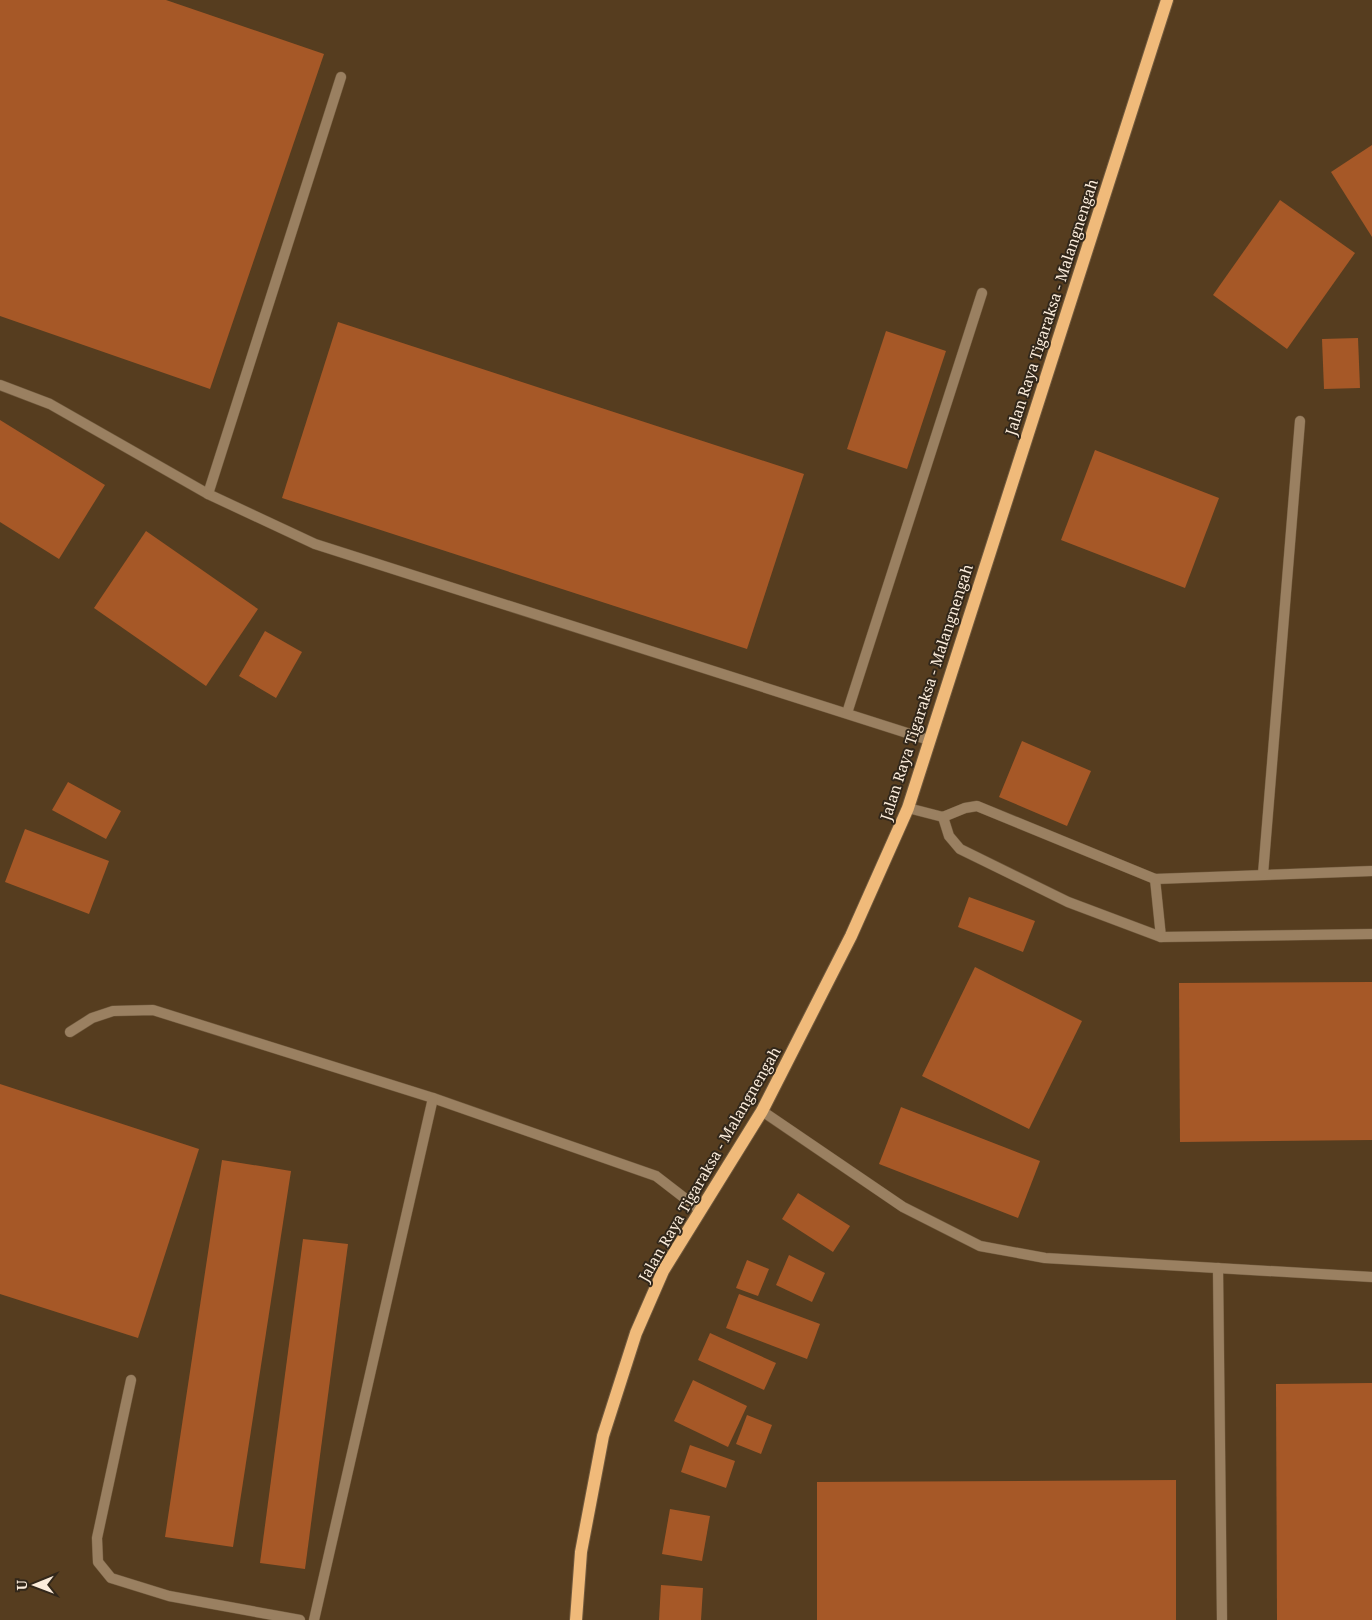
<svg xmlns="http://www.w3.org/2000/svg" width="1372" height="1620" font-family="'Noto Serif',serif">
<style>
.building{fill:#a65827}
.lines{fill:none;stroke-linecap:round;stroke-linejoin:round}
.lane-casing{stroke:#70593d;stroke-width:11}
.primary-casing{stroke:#70593d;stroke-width:14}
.lane{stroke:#9a8061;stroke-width:10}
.primary{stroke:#f0ba7a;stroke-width:12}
.labels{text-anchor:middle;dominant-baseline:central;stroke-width:4;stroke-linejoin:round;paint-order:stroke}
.street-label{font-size:15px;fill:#fbecdb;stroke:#32271a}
</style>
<rect width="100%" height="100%" fill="#563d1f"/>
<!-- building -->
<g class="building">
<path d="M0,0H166L324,54L210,389L0,316Z"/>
<path d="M1372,145V237L1331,172Z"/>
<path d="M1280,200L1355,253L1287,349L1213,295Z"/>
<path d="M338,322L804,474L747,649L282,498Z"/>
<path d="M886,331L946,351L907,469L847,449Z"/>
<path d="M1358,338L1360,388L1324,389L1322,339Z"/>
<path d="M0,420L105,485L59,559L0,522Z"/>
<path d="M1095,450L1219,498L1185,588L1061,540Z"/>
<path d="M146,531L258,609L206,686L94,608Z"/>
<path d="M265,631L302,652L276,698L239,676Z"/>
<path d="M1022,741L1091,771L1067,826L999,797Z"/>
<path d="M68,782L121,811L106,839L52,810Z"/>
<path d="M25,829L109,861L89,914L5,882Z"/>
<path d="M969,897L1035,921L1023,952L958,927Z"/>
<path d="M975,967L1082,1021L1029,1129L922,1076Z"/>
<path d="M1372,982V1140L1180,1142L1179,983Z"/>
<path d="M0,1084L199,1149L138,1338L0,1294Z"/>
<path d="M901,1107L1040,1161L1018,1218L879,1164Z"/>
<path d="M222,1160L291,1171L233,1547L165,1537Z"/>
<path d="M798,1193L850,1226L833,1252L782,1219Z"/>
<path d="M303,1239L348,1244L305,1569L260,1563Z"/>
<path d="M789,1255L825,1273L812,1302L776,1285Z"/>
<path d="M747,1260L769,1269L758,1296L736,1288Z"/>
<path d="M739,1294L820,1324L807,1359L726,1328Z"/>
<path d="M710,1333L776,1363L764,1390L698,1360Z"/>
<path d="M693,1380L747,1406L728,1447L674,1421Z"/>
<path d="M1372,1383V1620H1277L1276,1384Z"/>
<path d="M747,1415L772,1425L761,1454L736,1444Z"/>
<path d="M690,1445L735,1461L726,1488L681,1472Z"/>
<path d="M1176,1480V1620H817V1482Z"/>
<path d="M670,1509L710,1516L702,1561L662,1554Z"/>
<path d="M661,1585L703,1588L701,1620H659Z"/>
</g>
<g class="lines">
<defs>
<g id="lane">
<path d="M0,385L50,404L208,494L315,544L929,740"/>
<path d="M208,494L341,77"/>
<path d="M847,713L982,293"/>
<path d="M908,808L943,817L965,808L977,806L1155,879L1372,871"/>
<path d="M943,817L949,836L960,849L1068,902L1161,937L1372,934"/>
<path d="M1263,874L1300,421"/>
<path d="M1155,879L1161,937"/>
<path d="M70,1032L92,1018L113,1011L153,1010L433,1098L656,1176L700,1210"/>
<path d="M762,1111L903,1207L980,1246L1045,1258L1372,1277"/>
<path d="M1218,1268L1222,1620"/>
<path d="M131,1380L97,1538L98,1562L111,1578L169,1596L300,1620"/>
<path d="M314,1620L433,1098"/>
</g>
<path id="primary" d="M576,1620L581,1552L603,1436L636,1333L663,1271L762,1111L851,936L908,808L1167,0"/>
</defs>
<!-- lane casing -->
<use href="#lane" class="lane-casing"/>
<!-- primary casing -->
<use href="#primary" class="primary-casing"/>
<!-- lane -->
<use href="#lane" class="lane"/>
<!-- primary -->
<use href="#primary" class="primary"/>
</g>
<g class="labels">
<!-- street labels -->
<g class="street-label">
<text transform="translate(1051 307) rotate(-72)">Jalan Raya Tigaraksa - Malangnengah</text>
<text transform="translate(926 692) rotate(-72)">Jalan Raya Tigaraksa - Malangnengah</text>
<text transform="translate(709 1164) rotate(-60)">Jalan Raya Tigaraksa - Malangnengah</text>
</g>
</g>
<!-- north arrow -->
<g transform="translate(35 1585) rotate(269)" stroke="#32271a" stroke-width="4" paint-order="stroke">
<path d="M0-4L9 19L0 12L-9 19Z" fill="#fbecdb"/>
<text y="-8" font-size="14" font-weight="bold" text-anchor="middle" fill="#fbecdb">U</text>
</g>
</svg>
